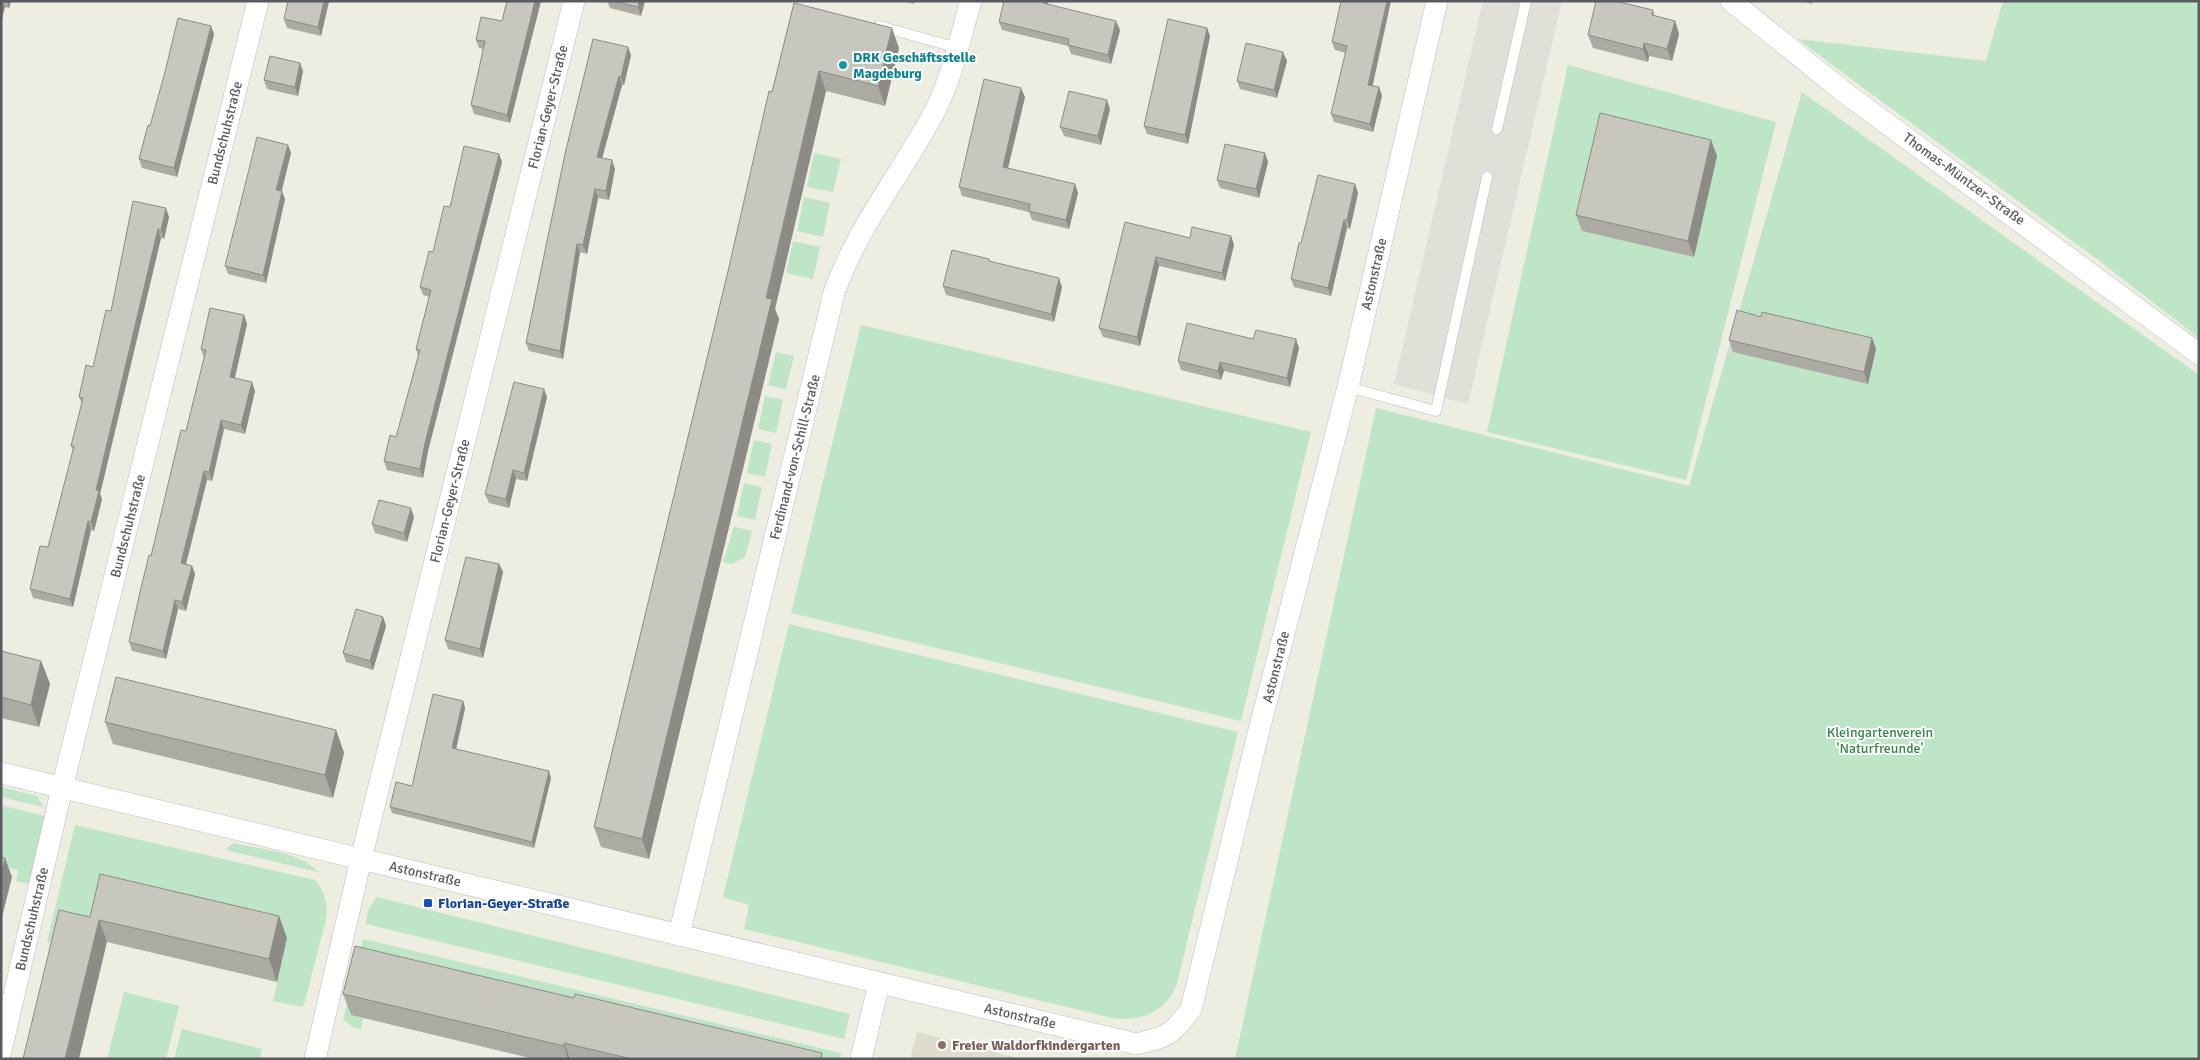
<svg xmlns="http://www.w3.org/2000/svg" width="2200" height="1060" font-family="Signika,sans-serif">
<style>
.industrial{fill:#e0e0d9}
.education{fill:#dddccf}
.green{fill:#bde5c6}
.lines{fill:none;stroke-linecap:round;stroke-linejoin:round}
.lane-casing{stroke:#bcbdc3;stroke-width:11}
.street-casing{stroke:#bcbdc3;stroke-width:22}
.lane{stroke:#fff;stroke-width:10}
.street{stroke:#fff;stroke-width:21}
.wall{fill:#acaba3}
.shaded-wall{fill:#8c8b85}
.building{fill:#c8c7be;stroke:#8c8b85}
.culture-dot{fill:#0f9aa8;stroke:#fff;stroke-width:2}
.transit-dot{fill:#1a4fb4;stroke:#fff;stroke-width:2}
.education-dot{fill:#8d6e63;stroke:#fff;stroke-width:2}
.labels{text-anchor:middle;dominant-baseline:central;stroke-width:4;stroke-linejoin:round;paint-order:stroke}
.culture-label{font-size:14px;font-weight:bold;fill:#0d838f;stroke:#fff;text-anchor:start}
.street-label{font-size:14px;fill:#5a5b62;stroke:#fff}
.park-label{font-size:14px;fill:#35864a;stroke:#fff}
.transit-label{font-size:14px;font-weight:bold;fill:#164399;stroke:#fff;text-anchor:start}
.education-label{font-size:14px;font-weight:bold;fill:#785e54;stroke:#fff;text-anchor:start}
</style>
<rect width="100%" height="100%" fill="#edede1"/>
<!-- industrial -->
<path class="industrial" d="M1483,1H1562L1468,404L1394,384Z"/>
<!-- education -->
<path class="education" d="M917,1032L1022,1059H910Z"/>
<!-- green -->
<g class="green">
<path d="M2003,1H2199V338L2093,256L1851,79L1798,39L1986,61Z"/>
<path d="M1568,65L1776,122L1686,480L1487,432Z"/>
<path d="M1802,92L2199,375V1059H1235L1376,408L1689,486Z"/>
<path d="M814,153L841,159L833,192L807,187Z"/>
<path d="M804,197L830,203L823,237L797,231Z"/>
<path d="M793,241L820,247L813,279L786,273Z"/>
<path d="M861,325L1311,432L1241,721L791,613Z"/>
<path d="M776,352L794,356L786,389L768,385Z"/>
<path d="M765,396L783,400L776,433L758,429Z"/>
<path d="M754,440L772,444L765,477L747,473Z"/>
<path d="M744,483L762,487L755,520L737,516Z"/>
<path d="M734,527L752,531L745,557L732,564L723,562Z"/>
<path d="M789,624L1238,732L1177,983C1168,1010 1145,1020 1117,1019L744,929L749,905L723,897Z"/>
<path d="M1,787L37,796L44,807L1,797Z"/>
<path d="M1,805L45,816L29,884L16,881L18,870L1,866Z"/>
<path d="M75,825L315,880C325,892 328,903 326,919L304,1005L301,1007L273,1001L287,938L98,940L68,933L64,946L47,942Z"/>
<path d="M233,843C258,849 302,852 318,872L226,850Z"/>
<path d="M377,897L850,1014L844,1039L366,924L368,910Z"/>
<path d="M363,939L841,1053L840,1059H765L351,1015L363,1018L361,1029L353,1027L343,1020Z"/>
<path d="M124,992L179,1006L166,1059H107Z"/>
<path d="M182,1029L262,1049L260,1059H174Z"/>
</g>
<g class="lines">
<defs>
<g id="lane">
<path d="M879,26L958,48"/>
<path d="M1497,129L1526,1"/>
<path d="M1348,387L1436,411L1487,177"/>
</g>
<g id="street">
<path d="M1731,1L1844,92L2199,354"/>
<path d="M1,773L1136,1044C1167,1037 1172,1035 1191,1009L1259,730L1348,387L1437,1"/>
<path d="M679,935L834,293C856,230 898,178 930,120C951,84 959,41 971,1"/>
<path d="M1,1051L62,788L258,1"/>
<path d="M315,1059L361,859L574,1"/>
<path d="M861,1059L879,983"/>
</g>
</defs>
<!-- lane casing -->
<use href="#lane" class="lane-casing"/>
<!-- street casing -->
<use href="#street" class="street-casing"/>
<!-- lane -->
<use href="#lane" class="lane"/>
<!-- street -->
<use href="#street" class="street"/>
</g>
<!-- wall -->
<g class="wall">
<path d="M1,1H11L9,8L5,7Z"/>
<path d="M288,1H328L321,36L287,28L284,19Z"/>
<path d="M507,1H541L510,123L474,114L471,105L483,49L479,48L476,40L502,21Z"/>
<path d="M607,1H645L641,16L610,8Z"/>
<path d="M904,1H914V4Z"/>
<path d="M1341,1L1372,86L1379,87L1382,96L1373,132L1334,122L1331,114L1346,53L1335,50L1332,42Z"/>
<path d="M1801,1H1813L1812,4Z"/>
<path d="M794,3L899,48L885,106L826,91L775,309L779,319L649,859L601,847L594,827L729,267Z"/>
<path d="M1048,3V4L1120,30L1111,64L1071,54L1068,46L1002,30L999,22Z"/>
<path d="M1653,10L1655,16L1675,21L1679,34L1672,61L1649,56L1648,62L1593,48L1588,35Z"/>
<path d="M1207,28L1210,36L1188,144L1147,134L1144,126Z"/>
<path d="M214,34L177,177L142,168L139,159L150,126Z"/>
<path d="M631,55L624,85H622L602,158L615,169L609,200L598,198L587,254L580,252L563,359L529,351L526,343L565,154Z"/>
<path d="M1287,61L1277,98L1240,89L1237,81Z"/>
<path d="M303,71L298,96L267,89L264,80Z"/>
<path d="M1025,97L1008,168L1075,184L1078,193L1069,229L1032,220L1029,212L962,196L959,187Z"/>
<path d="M1110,109L1101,145L1064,136L1060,127Z"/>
<path d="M1711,140L1717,156L1694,257L1582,231L1576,215Z"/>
<path d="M288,145L291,153L281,191L285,199L266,283L228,274L225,266Z"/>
<path d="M1265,153L1268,162L1259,198L1220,188L1217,180Z"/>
<path d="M499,154L502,162L428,451L423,478L387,470L384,461L396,437L418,356L416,349L429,297L423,295L420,287L450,207Z"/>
<path d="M1355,184L1358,193L1350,229L1347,228L1331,296L1294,287L1291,279L1301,243Z"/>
<path d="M133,201L169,217L164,239L161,238L100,494L102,499L94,531L91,530L73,607L33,598L30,589L48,547L73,450L71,446L82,404L79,397L93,367L111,311Z"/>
<path d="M1125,222L1190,238L1231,236L1234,245L1225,281L1159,266L1140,346L1103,337L1099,328Z"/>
<path d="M989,259L990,262L1062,287L1054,322L946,295L943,286Z"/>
<path d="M244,315L247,324L235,378L255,391L245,434L224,429L212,481L207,480L186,564L192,566L195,574L186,611L178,609L166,659L132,651L129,642L151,556L186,431L204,358L201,349Z"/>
<path d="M1761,317L1872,338L1876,349L1868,384L1733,352L1729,340Z"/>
<path d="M1253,339L1299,348L1290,387L1224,371L1221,380L1181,370L1178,361Z"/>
<path d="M547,397L527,481L516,479L509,508L489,503L485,494Z"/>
<path d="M414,517L407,542L375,533L372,524Z"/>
<path d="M499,564L503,572L483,658L448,649L445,640Z"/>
<path d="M383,617L386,626L373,670L346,662L343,653Z"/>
<path d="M1,651L41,661L50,684L39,727L1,718Z"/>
<path d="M463,701L465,708L456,749L551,778L534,848L392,813L390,807L412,786Z"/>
<path d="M105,722L336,730L344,753L333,798L113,744Z"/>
<path d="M90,917L287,938L277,982L107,942Z"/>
<path d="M343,994L824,1059H534L351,1015Z"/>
</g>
<!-- shaded-wall -->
<g class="shaded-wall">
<path d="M2,1H3L5,7L1,24Z"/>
<path d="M7,1H11L9,8Z"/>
<path d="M324,1H328L329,2L321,36L318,27Z"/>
<path d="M535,1H541L510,123L507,115Z"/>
<path d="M639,1H645L641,16L638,7Z"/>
<path d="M1043,1H1047L1048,3L1046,11L1043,3Z"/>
<path d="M1387,1H1391L1371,93L1368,85Z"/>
<path d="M1116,21L1120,30L1111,64L1108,55Z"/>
<path d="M1675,21L1679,34L1672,61L1667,49Z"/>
<path d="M211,26L214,34L177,177L174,168Z"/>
<path d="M892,28L899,48L885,106L878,86Z"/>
<path d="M1207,28L1210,36L1188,144L1185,135Z"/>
<path d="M1644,43L1649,56L1648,62L1643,49Z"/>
<path d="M628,47L631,55L624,85L621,77Z"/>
<path d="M1283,52L1287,61L1277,98L1274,90Z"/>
<path d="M300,63L303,71L298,96L295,87Z"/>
<path d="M819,71L826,91L775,309L779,319L649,859L642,839Z"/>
<path d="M619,76L622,85L600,166L597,157Z"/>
<path d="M1379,87L1382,96L1373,132L1370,124Z"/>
<path d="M1021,88L1025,97L1006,176L1003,167Z"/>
<path d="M1107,100L1110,109L1101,145L1098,136Z"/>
<path d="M1711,140L1717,156L1694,257L1688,241Z"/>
<path d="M288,145L291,153L280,198L276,190Z"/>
<path d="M1265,153L1268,162L1259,198L1256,189Z"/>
<path d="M499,154L502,162L428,451L423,478L420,469L425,443Z"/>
<path d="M612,160L615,169L609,200L606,191Z"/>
<path d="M1075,184L1078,193L1069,229L1066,220Z"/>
<path d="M1355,184L1358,193L1350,229L1347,220Z"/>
<path d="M595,189L598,198L587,254L583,245Z"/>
<path d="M282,191L285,199L266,283L263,275Z"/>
<path d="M166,208L169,217L164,239L161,230Z"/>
<path d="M1344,220L1347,228L1331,296L1328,288Z"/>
<path d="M158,229L161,238L100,494L102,499L94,531L91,522L96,490Z"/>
<path d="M1231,236L1234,245L1225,281L1222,273Z"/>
<path d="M577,244L580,252L563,359L560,351Z"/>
<path d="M1156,257L1159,266L1140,346L1137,337Z"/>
<path d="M1059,278L1062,287L1054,322L1051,314Z"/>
<path d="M244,315L247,324L233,385L230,377Z"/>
<path d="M1872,338L1876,349L1868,384L1864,372Z"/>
<path d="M1296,339L1299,348L1290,387L1287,378Z"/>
<path d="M1220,362L1224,371L1221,380L1218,371Z"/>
<path d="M252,382L255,391L245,434L241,425Z"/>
<path d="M544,389L547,397L527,481L524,473Z"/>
<path d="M221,420L224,429L212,481L209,472Z"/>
<path d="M513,470L516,479L509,508L506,499Z"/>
<path d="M204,471L207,480L184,572L181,563Z"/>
<path d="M411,508L414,517L407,542L404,533Z"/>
<path d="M88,521L91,530L73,607L70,599Z"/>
<path d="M499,564L503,572L483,658L480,649Z"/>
<path d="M192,566L195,574L186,611L182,602Z"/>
<path d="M175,600L178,609L166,659L163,651Z"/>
<path d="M383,617L386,626L373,670L370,661Z"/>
<path d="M41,661L50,684L39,727L31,705Z"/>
<path d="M463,701L465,708L455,754L452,748Z"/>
<path d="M336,730L344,753L333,798L325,775Z"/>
<path d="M549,771L551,778L534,848L532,842Z"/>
<path d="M5,858L12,877L2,917L1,915V874Z"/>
<path d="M279,916L287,938L277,982L269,959Z"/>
<path d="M99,920L107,942L79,1059H65Z"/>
<path d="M564,1043L570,1059H568L564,1046Z"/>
</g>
<!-- building -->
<g class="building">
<path d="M288,1H324L318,27L284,19Z"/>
<path d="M507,1H535L507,115L471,105L485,41L476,40L481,17L502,21Z"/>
<path d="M614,1H639L638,7Z"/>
<path d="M1004,1H1043V3L1116,21L1108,55L1068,45L1069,39L999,22Z"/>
<path d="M1341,1H1387L1368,85L1379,87L1370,124L1331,114L1347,46L1332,42Z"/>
<path d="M1596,1H1615L1653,10L1652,15L1675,21L1667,49L1644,43L1643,49L1588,35Z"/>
<path d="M794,3L892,28L878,86L819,71L766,298L772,299L642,839L594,827L729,267L769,91L772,92Z"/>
<path d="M178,18L211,26L174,168L139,159L148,125L150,126L165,72Z"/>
<path d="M1168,19L1207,28L1185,135L1144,126Z"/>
<path d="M593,39L628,47L621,77L619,76L597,157L612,160L606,191L595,189L583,245L577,244L560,351L526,343L565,154Z"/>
<path d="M1246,43L1283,52L1274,90L1237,81Z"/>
<path d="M270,56L300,63L295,87L264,80Z"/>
<path d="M984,79L1021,88L1003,167L1075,184L1066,220L1029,211L1030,204L959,187Z"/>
<path d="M1069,91L1107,100L1098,136L1060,127Z"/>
<path d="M1600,113L1711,140L1688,241L1576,215Z"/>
<path d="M257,137L288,145L276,190L282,191L263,275L225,266Z"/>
<path d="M1225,144L1265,153L1256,189L1217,180Z"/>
<path d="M464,146L499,154L425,443L420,469L384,461L390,435L396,437L420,350L416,349L431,290L420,287L429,251L433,252L444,206L450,207Z"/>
<path d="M1318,175L1355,184L1347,220H1344L1328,288L1291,279L1299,243H1301Z"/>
<path d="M133,201L166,208L161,230L158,229L96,490L99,491L91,522L88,521L70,599L30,589L40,546L48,547L74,446H71L83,398L79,397L86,365L93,367L106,310L111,311Z"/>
<path d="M1125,222L1190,238L1192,227L1231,236L1222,273L1156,257L1137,337L1099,328Z"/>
<path d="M952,250L989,259V261L1059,278L1051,314L943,286Z"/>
<path d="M210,308L244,315L230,377L252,382L241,425L221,420L209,472L204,471L181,563L192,566L182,602L175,600L163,651L129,642L140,592L149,555L151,556L181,430L186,431L206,350L201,349Z"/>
<path d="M1737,310L1761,317L1762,312L1872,338L1864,372L1729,340Z"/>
<path d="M1187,323L1253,339L1256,330L1296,339L1287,378L1220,362L1218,371L1178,361Z"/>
<path d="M514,382L544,389L524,473L513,470L506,499L485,494Z"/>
<path d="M379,500L411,508L404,533L372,524Z"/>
<path d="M466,557L499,564L480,649L445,640Z"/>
<path d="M356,609L383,617L370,661L343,653Z"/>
<path d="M1,651L41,661L31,705L1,697Z"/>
<path d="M116,677L336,730L325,775L105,722Z"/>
<path d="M433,694L463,701L452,748L549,771L532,842L390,807L396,782L412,786Z"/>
<path d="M1,857L5,858L1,874Z"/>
<path d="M100,874L279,916L269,959L99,920L65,1059H23L59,910L90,917Z"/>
<path d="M355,946L574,998L575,994L822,1053L821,1059H632L564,1043V1046L343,994Z"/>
</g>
<!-- markers -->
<circle class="culture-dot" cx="843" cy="65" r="5"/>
<rect class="transit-dot" x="423" y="898" width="10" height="10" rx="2.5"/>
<circle class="education-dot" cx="942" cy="1045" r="5"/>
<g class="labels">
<!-- culture labels -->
<g class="culture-label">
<text x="853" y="57">DRK Geschäftsstelle<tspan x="853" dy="16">Magdeburg</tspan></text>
</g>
<!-- street labels -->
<g class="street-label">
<text transform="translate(548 107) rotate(-76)">Florian-Geyer-Straße</text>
<text transform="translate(225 133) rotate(-76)">Bundschuhstraße</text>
<text transform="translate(1964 179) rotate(36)">Thomas-Müntzer-Straße</text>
<text transform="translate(1374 274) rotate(-77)">Astonstraße</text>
<text transform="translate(795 457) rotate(-76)">Ferdinand-von-Schill-Straße</text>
<text transform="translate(450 501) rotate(-76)">Florian-Geyer-Straße</text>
<text transform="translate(128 526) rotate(-76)">Bundschuhstraße</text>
<text transform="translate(1276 667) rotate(-76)">Astonstraße</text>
<text transform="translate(425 874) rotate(13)">Astonstraße</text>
<text transform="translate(32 919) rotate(-77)">Bundschuhstraße</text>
<text transform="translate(1020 1016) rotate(13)">Astonstraße</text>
</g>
<!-- park labels -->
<g class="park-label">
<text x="1880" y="732">Kleingartenverein<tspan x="1880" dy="16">'Naturfreunde'</tspan></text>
</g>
<!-- transit labels -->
<g class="transit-label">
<text x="438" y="903">Florian-Geyer-Straße</text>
</g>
<!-- education labels -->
<g class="education-label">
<text x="952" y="1045">Freier Waldorfkindergarten</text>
</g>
</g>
<!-- border -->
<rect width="2200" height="1060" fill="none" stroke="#5a5b62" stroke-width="5"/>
</svg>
